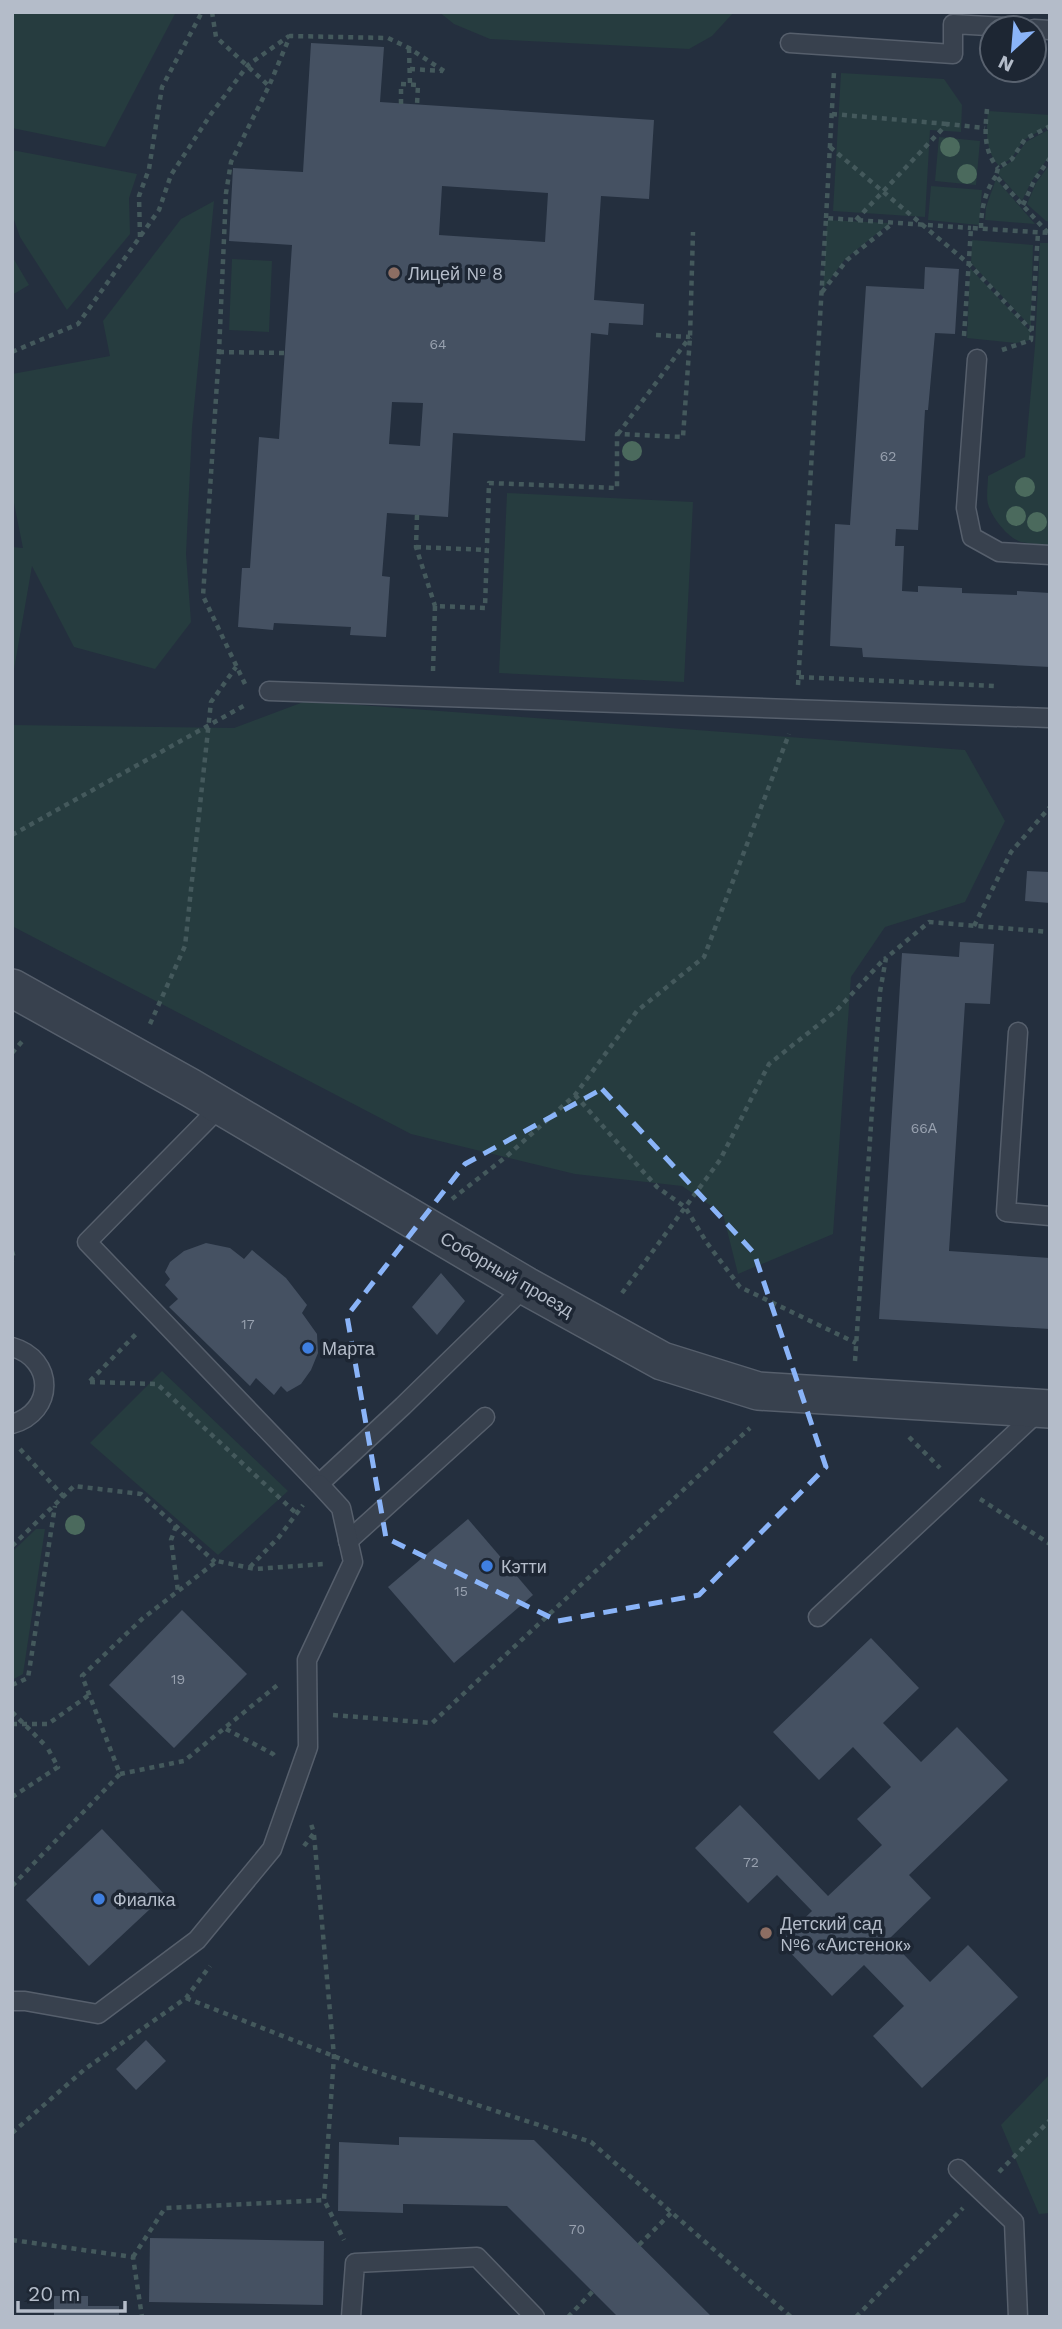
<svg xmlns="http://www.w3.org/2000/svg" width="1062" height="2329" font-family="'Work Sans',sans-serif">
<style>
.green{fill:#263c3f}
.building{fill:#455162;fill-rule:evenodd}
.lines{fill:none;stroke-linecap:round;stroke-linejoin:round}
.lane-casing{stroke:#565f6c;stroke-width:21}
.street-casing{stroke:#565f6c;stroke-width:40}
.path{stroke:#44595c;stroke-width:4.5;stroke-dasharray:5 5;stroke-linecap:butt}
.lane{stroke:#38414e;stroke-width:18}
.street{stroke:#38414e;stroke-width:37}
.path-bridge{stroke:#44595c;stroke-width:4.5;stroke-dasharray:5 5;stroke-linecap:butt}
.tree{fill:#4b6a5d}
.marked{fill:none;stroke:#8ab4f8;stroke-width:5;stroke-dasharray:14 9;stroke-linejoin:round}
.education-dot{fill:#8d6e63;stroke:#1d2633;stroke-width:2.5}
.shop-dot{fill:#3f7fe0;stroke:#1d2633;stroke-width:2.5}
.labels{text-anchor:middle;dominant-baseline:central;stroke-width:7;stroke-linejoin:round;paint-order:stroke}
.number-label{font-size:14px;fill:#98a1af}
.poi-label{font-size:18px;fill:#b4bcc9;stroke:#1d2633;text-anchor:start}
.street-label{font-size:18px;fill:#b4bcc9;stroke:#1d2633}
</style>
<rect width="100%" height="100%" fill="#242f3e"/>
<!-- green -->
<g class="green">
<path d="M12,12H176L105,147L12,128Z"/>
<path d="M439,12H734L712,36L689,49L490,39L454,24Z"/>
<path d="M841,73L944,79L962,105L961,132L930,130L925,217L833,211Z"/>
<path d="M988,111L1050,115V125L1024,140L1011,159L999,166C985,151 986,130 988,111Z"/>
<path d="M1050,129V155L1031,182L1022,201L998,174L999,170L1013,160L1026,142Z"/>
<path d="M939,137L980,141L976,185L935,181Z"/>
<path d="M12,150L137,174L129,198L130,234L67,310L20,237L12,214Z"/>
<path d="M1050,164V222L1046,221L1027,204L1036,183Z"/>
<path d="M996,179L1035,224L985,220L986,207Z"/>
<path d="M931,186L982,190L979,225L928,220Z"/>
<path d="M214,201L192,428L186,554L191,622L155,669L74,647L32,566L12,681V547L23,548L12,493V374L110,356L103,321L181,219Z"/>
<path d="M827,220L890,223L845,259L823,289Z"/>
<path d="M972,240L1033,245L1031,327L971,263Z"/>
<path d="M1040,243H1050V545C1041,544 1030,544 1021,542C1008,538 992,518 988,504C986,496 988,485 988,476L1025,457L1035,346Z"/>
<path d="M12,256L29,285L12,295Z"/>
<path d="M232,259L272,261L269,332L229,330Z"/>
<path d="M970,268L1030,331V340L1016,343L967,338Z"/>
<path d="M507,493L693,502L684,682L499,673Z"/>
<path d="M306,701L965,750L1005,821L965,902L885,927L851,977L833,1234L738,1274L723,1214L682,1186L575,1174L411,1134L12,926V725L234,728Z"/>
<path d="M162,1371L288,1491L218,1555L90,1443Z"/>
<path d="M36,1529H45L23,1674L12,1680V1552Z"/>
<path d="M1050,2074V2213L1039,2214L1001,2125Z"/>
</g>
<!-- building -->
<g class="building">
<path d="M311,43L384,47L380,102L654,120L649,199L601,196L594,300L644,304L643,325L609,323L608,335L591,333L585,441L453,433L448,517L387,513L382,576L390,577L386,637L350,635L351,627L274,623L273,630L238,627L242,568H250L259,437L279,439L292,245L229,241L233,168L303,172ZM442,186L548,193L545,242L439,235ZM392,402L423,403L420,446L389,444Z"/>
<path d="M925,267L959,269L955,334L935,333L928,410H925L918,530L896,529L895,546H904L902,591L918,592V586L962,588V593L1017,595V591L1050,593V667L863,657L862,648L830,646L835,524L850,525L866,286L924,289Z"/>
<path d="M1027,871L1050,872V903L1025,901Z"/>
<path d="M960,942L994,944L990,1004L965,1003L949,1251L1050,1258V1329L879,1319L902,953L959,957Z"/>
<path d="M206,1243L230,1248L244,1259L252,1250L286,1278L307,1305L302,1313L317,1334L318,1353L311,1370L301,1384L287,1392L281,1386L274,1395L256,1378L250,1386L169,1307L178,1299L165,1285L170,1279L165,1272L170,1262L184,1251Z"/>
<path d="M441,1273L465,1301L437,1335L412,1307Z"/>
<path d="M468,1519L533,1595L454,1663L388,1587Z"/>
<path d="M182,1610L247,1674L174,1748L109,1685Z"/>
<path d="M871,1638L919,1688L883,1723L921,1762L957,1727L1008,1780L909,1875L931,1898L889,1939L930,1982L968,1945L1018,1997L922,2088L873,2036L904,2006L864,1965L832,1996L780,1942L812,1911L777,1875L748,1903L695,1848L740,1805L828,1896L882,1845L857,1819L891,1787L853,1747L819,1780L773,1732Z"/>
<path d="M102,1829L165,1895L89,1966L26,1900Z"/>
<path d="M146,2040L166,2061L136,2090L116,2069Z"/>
<path d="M399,2137L534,2140L712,2317H618L507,2206L403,2204V2213L338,2211L339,2142L399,2145Z"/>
<path d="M150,2238L324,2241L323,2305L149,2302Z"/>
<path d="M54,2296H88V2306H119V2317H54Z"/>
</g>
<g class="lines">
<defs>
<g id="lane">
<path d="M1034,29L1050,30"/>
<path d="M790,43L953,54V24L1021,28"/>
<path d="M977,359L966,508L972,537L999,552L1050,555"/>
<path d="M269,691L1050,718"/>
<path d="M1018,1032L1006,1212L1050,1216"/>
<path d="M221,1106L87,1242L319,1484L403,1406L526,1286"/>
<path d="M12,1347C55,1359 55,1412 12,1424"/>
<path d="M348,1541L485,1417"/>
<path d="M818,1617L1039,1411"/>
<path d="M12,2001H25L98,2014L197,1940L272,1849L308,1747L307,1660L353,1562L341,1508L319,1484"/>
<path d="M958,2169L1014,2222L1018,2317"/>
<path d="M351,2317L355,2263L477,2257L535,2317"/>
</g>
<path id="street" d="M12,988L191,1088L526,1286L662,1361L758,1391L1050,1409"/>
</defs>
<!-- lane casing -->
<use href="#lane" class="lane-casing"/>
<!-- street casing -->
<use href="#street" class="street-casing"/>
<!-- path -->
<g class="path">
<path d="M212,12L216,37L269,86"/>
<path d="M409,48L410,85"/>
<path d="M410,69L443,71"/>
<path d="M401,104V84L418,85L417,105"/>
<path d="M987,109C985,130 983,151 998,168"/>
<path d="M832,114L947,124"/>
<path d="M830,147L969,264L1032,331"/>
<path d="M1023,205L1034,181L1050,158"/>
<path d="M826,218L834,72"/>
<path d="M856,220L947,124L985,128"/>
<path d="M981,228C981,210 985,191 996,176"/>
<path d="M1048,233L996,176L998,168L1012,159L1025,139L1050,126"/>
<path d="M140,237L139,196L149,169L162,87L202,12"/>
<path d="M822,292L847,260L893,223"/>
<path d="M656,335L690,337"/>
<path d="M964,336L971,228L1050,233"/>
<path d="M1002,350L1031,340L1038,233"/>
<path d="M12,352L78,324L159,210L171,175L211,114L248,65L289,36"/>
<path d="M219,352L285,353"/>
<path d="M618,434L690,337"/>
<path d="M417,515L416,547L435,606"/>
<path d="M416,547L487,550"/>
<path d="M433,671L435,606L485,608L489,483L617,488V434L683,437L690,337L693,232"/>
<path d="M799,677L996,686"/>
<path d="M245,684L203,596L219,352L226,193L231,162L269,86L290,36L388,38L409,48L444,71"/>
<path d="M798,685L826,218L971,228"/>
<path d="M12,835L247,704"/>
<path d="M974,926L1011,852L1050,807"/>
<path d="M150,1024L185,946L211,702L236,667"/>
<path d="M12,1053L25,1038"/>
<path d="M575,1095L657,1187L685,1207L707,1243L740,1287L856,1343"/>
<path d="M452,1199L507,1156L575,1095L637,1011L704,957L789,734"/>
<path d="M12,1251L14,1259L12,1261"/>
<path d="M622,1293L720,1160L769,1064L837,1010L885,958"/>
<path d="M855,1361L880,992L886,958L929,922L1050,932"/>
<path d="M90,1381L138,1332"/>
<path d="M90,1382L157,1384L297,1514"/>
<path d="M909,1437L940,1468"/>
<path d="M20,1449L64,1497"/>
<path d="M980,1499L1050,1544"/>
<path d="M176,1526L171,1540L178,1591"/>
<path d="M12,1546L74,1486L141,1494L215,1562"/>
<path d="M250,1567L279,1537L303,1505"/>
<path d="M12,1685L28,1678L55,1506"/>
<path d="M333,1715L432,1723L750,1428"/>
<path d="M12,1724H48L89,1695"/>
<path d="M226,1729L273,1754L276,1758"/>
<path d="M120,1774L184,1761L280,1683"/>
<path d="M12,1797L58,1767L47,1747"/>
<path d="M314,1835L334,2056L324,2200L344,2240"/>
<path d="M304,1846L314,1833L311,1824"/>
<path d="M12,1886L120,1774L82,1676L142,1619L217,1561L255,1569L324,1564"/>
<path d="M186,1998L364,2068L591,2142L791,2317"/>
<path d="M12,2133L85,2069L186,1998L210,1966"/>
<path d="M999,2172L1050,2120"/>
<path d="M12,2240L133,2257L142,2317"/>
<path d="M639,2245L672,2212"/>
<path d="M133,2257L165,2208L324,2200"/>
<path d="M568,2317L593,2291"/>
<path d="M856,2317L963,2208"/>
</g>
<!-- lane -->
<use href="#lane" class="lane"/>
<!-- street -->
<use href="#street" class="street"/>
<!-- path-bridge -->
<path class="path-bridge" d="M12,1712L47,1747"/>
</g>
<!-- trees -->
<g class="tree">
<circle cx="950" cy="147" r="10"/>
<circle cx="967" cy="174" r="10"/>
<circle cx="632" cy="451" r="10"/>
<circle cx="1025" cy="487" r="10"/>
<circle cx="1016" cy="516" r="10"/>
<circle cx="1037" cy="522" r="10"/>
<circle cx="75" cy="1525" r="10"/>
</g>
<!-- marked area -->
<path class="marked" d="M602,1089L754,1253L826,1467L699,1595L558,1621L386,1538L347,1316L465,1164Z"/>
<!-- markers -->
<g class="education-dot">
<circle cx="394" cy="273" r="7"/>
<circle cx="766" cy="1933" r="7"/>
</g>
<g class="shop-dot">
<circle cx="308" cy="1348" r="7"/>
<circle cx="487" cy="1566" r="7"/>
<circle cx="99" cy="1899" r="7"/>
</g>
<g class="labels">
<!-- number labels -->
<g class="number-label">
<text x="438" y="344">64</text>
<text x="888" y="456">62</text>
<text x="924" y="1128">66А</text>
<text x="248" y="1324">17</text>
<text x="461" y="1591">15</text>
<text x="178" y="1679">19</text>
<text x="751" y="1862">72</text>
<text x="577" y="2229">70</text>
</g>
<!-- poi labels -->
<g class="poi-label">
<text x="408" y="273">Лицей № 8</text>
<text x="322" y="1348">Марта</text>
<text x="501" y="1566">Кэтти</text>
<text x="113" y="1899">Фиалка</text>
<text x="780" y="1923">Детский сад<tspan x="780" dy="21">№6 «Аистенок»</tspan></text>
</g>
<!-- street labels -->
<g class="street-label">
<text transform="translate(507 1274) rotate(30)">Соборный проезд</text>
</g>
</g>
<!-- border -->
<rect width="1062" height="2329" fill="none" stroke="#b4bcc9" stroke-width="28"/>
<!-- north arrow -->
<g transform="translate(1013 49) rotate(206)"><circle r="33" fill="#1d2633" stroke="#59626f" stroke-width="2"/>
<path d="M0-5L12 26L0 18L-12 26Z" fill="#8ab4f8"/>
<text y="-10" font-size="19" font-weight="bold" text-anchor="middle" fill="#b4bcc9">N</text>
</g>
<!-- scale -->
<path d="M18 2301v10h107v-10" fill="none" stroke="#b4bcc9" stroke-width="3.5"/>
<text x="28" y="2301" font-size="21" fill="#b4bcc9" stroke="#1d2633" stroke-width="5" paint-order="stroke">20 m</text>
</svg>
